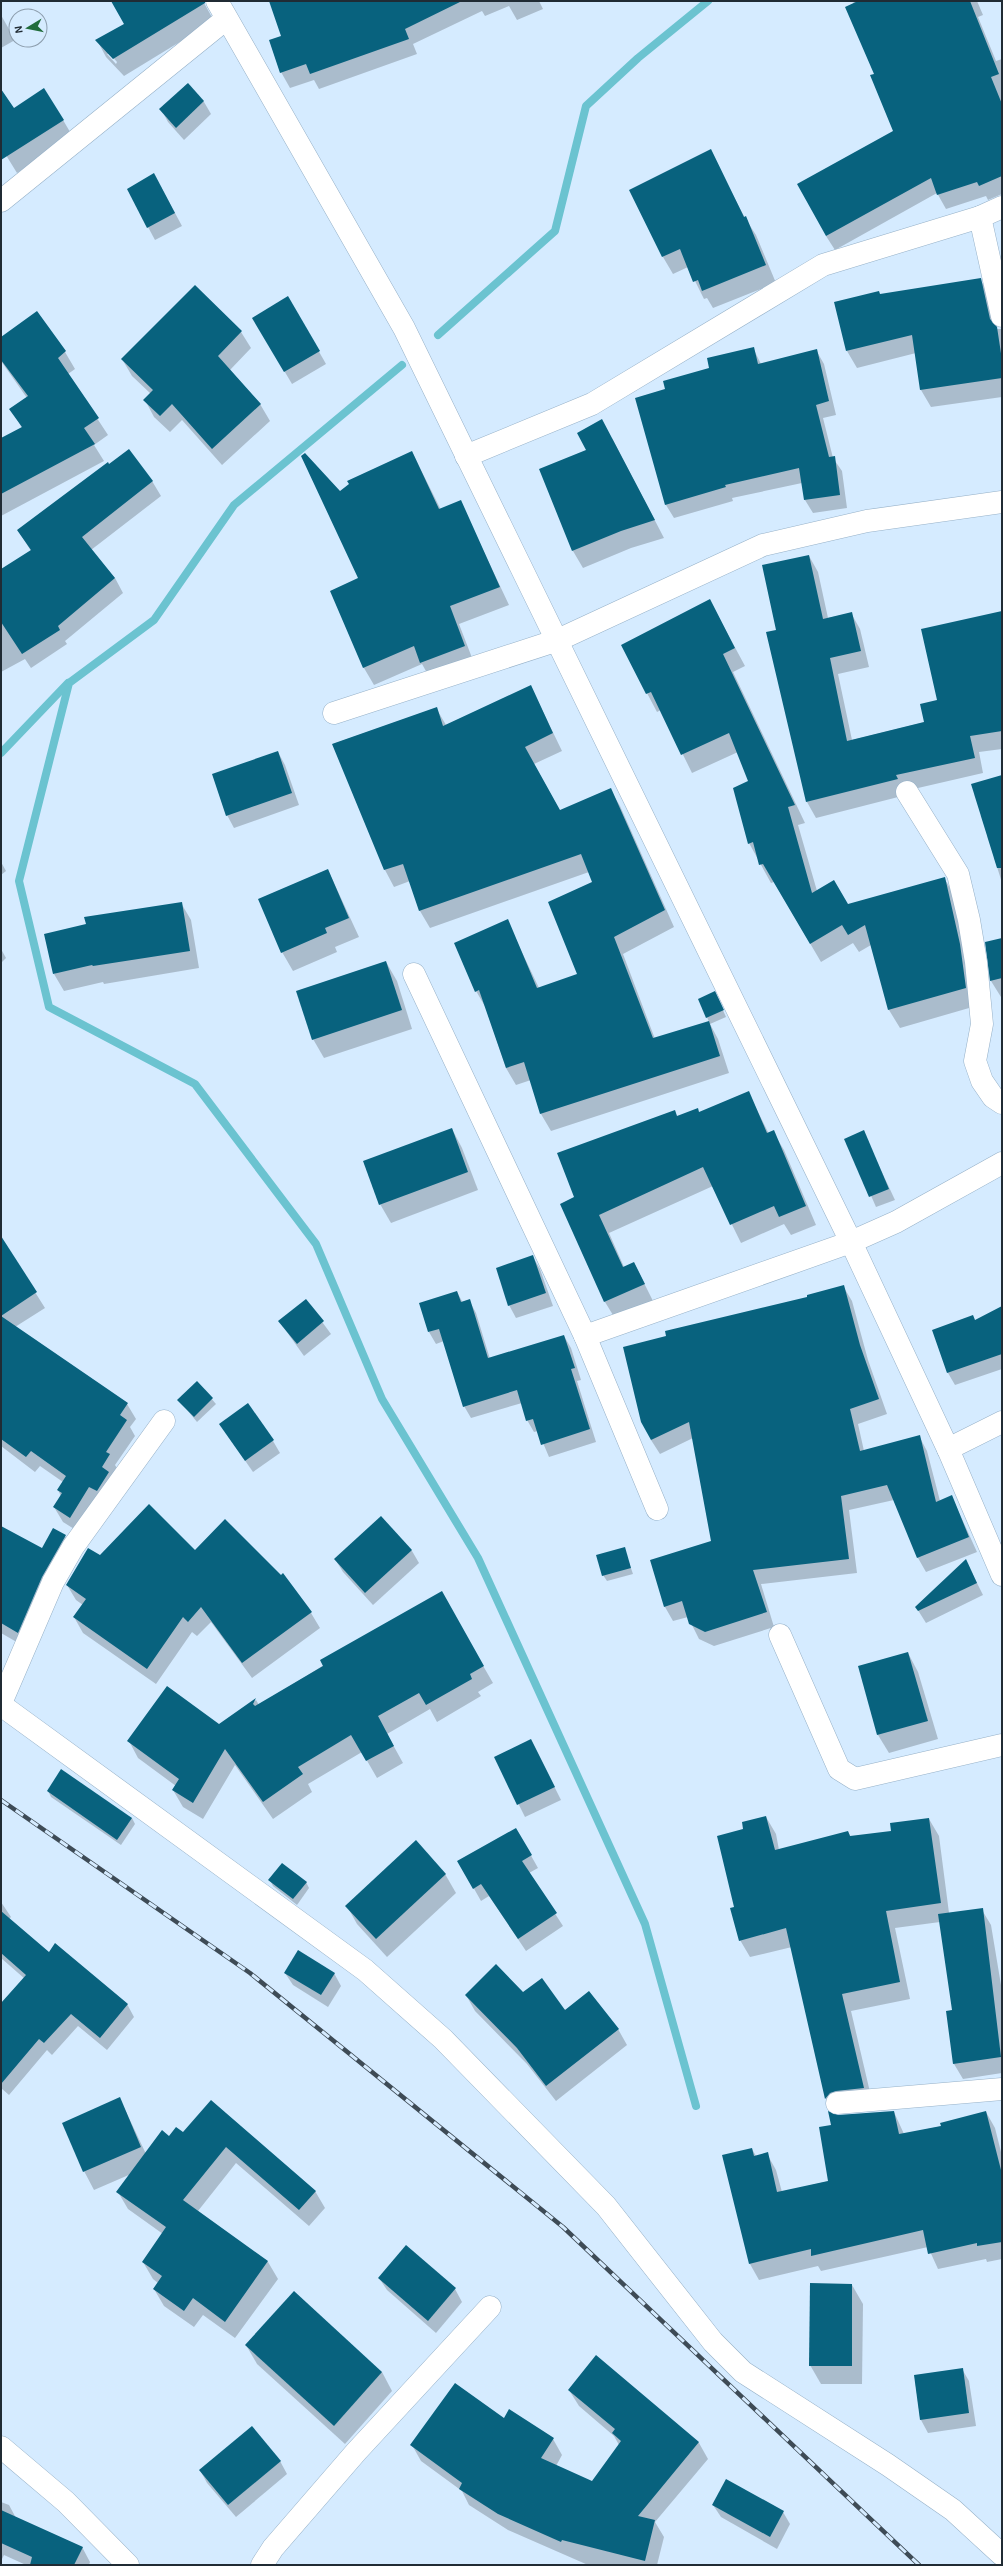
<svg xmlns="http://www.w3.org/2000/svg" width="1003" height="2566" font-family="'Alegreya Sans',sans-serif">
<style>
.shadow{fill:#0003;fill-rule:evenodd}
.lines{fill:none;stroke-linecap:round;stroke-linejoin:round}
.stream{stroke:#6bc3d0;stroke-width:8}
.building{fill:#08627e}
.minor-casing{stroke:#96b1c8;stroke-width:23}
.minor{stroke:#fff;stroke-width:22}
.rail-casing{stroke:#3e4b56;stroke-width:4.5}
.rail{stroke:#d5ebff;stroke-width:3;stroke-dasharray:9;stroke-linecap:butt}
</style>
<rect width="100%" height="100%" fill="#d5ebff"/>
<!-- shadow -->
<g class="shadow">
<path d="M112,1H203L214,21L124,76L106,57L97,40L125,24ZM107,54H110L117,62L116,64Z"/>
<path d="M270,1H539L543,9L517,20L509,6L485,16L482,11L413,44L417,54L319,89L314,80L290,88L281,72L282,37Z"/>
<path d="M853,1H977L983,15L978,17L996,61L1002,59V194L988,200L986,196L946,209L937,193L835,250L826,236L894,131Z"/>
<path d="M1,15L15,40L1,48Z"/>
<path d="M187,84L204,102L211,114L184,140L168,122L161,109Z"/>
<path d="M1,90L14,109L63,120L73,137L17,173L1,147Z"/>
<path d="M710,151L745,218L756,235L776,283L713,308L707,298L704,299L688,267L673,274L663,257Z"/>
<path d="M161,187L182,226L155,240L128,190Z"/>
<path d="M980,279L990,296L997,329H1002V397L931,407L921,390L916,353L857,368L847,351L880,295Z"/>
<path d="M288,297L326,364L292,384L253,318Z"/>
<path d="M37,312L65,352L75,369L68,374L108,435L94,445L104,461L1,516V440L22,428L11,409L27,398L1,361V339Z"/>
<path d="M241,332L251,348L230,370L260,404L270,421L222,465L182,420L170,432L154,417L145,400L151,394L132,376L122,359Z"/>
<path d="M753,348L761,364L816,350L824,364L836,415L823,418L833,458L842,471L847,508L813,513L805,500L802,483L732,498L733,501L674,518L666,505V390Z"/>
<path d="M612,438L664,538L631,548L583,568L573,551L588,450Z"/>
<path d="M412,452L441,510L460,501L509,605L459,624L474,663L431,680L422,664L374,685L364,668L331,591L360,579L340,492Z"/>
<path d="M152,481L161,496L91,550L115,578L123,593L65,641L67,644L31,668L25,659L1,672V570L31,551L18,530Z"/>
<path d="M809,556L818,572L828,618L851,613L860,629L869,667L838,674L852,740L925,722L1002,612V749L979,752L983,773L905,791L906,795L816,818L807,802L767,633L777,631Z"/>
<path d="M710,601L745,666L733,672L805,823L798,825L817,891L847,905L944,878L955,896L976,1006L900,1028L889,1010L871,945L859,952L853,943L821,962L774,882L771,883L749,843V781L738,752L692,773L661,710L657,712L622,646Z"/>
<path d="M531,687L562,751L534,764L560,811L610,789L620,806L674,927L623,954L655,1039L709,1022L707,1017L718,999L726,1017L710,1024L718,1039L729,1073L551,1131L541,1114L531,1080L516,1085L506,1068L486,1008L476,991L507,921L539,988L579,975L594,883L589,872L430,928L420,911L410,881L394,887L385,870L333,744L436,708L446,725Z"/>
<path d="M278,752L285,765L299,805L234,828L227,815Z"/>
<path d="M1002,776V883L972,785Z"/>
<path d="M1,862L6,871L1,875Z"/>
<path d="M328,870L359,937L335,947L337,952L293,971L282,952Z"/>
<path d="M181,903L191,920L199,968L104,984L103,982L64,991L54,974Z"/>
<path d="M1002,939V997H1001L991,981Z"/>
<path d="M1,949L6,958L1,963Z"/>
<path d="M386,962L397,981L412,1029L324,1058L313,1039Z"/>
<path d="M748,1092L769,1134L773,1132L784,1150L816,1225L791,1235L784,1224L741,1243L713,1186L609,1233L624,1267L634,1263L654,1303L616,1320L605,1302L561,1204L575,1198L677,1116L699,1113Z"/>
<path d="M452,1129L462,1148L478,1190L391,1223L380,1204Z"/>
<path d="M863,1132L895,1200L876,1207L846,1139Z"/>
<path d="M1,1238L45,1308L15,1327L127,1404L136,1419L130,1427L135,1436L115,1465L118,1470L79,1532L63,1522L54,1507L61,1496L58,1490L63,1482L40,1466L35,1472L1,1446Z"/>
<path d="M533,1257L540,1269L553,1306L516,1318L509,1305Z"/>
<path d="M843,1286L852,1301L868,1360L887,1414L858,1424L864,1451L919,1436L927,1451L940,1501L952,1497L977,1552L926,1572L918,1558L894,1500L849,1510L857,1573L761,1584L774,1627L714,1646L699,1639L688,1617L673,1621L665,1607L651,1561L712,1542L693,1438L660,1454L651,1440L809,1298Z"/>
<path d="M457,1292L463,1303L469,1300L476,1313L490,1359L564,1336L571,1348L581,1380L577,1381L596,1442L549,1457L538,1431L534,1432L527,1420L522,1403L471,1418L464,1406L444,1341L436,1344L429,1332Z"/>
<path d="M306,1300L331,1334L304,1356L279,1321Z"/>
<path d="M1002,1308V1369L955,1385L948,1373L933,1331L975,1321Z"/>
<path d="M197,1382L216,1404L197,1422L179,1400Z"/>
<path d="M228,1436L273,1441L280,1453L253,1472Z"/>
<path d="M381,1517L412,1551L419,1563L373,1605L343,1572L335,1559Z"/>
<path d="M1,1527L42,1550L65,1536L74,1552L27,1648L1,1633Z"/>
<path d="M624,1548L633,1574L607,1581L603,1575Z"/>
<path d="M195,1551L311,1613L320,1628L252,1678L211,1622L197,1636L192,1632L156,1684L83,1633L74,1617L83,1605L76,1600L67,1585L100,1556Z"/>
<path d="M966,1561L983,1595L926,1623L916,1607Z"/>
<path d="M441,1593L493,1683L478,1692L481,1696L437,1722L430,1709L387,1734L403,1763L377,1778L362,1752L308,1784L312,1792L273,1819L235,1765L203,1819L183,1807L173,1790L176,1786L138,1758L129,1741L219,1726L256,1700L259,1705Z"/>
<path d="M908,1653L918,1672L938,1739L889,1753L878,1735L859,1667Z"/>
<path d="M531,1740L561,1800L525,1817L495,1757Z"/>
<path d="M48,1791L132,1818L135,1824L121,1845L51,1797Z"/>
<path d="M766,1817L776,1834L779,1850L848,1832L851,1837L892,1832L929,1819L939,1836L949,1913L982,1910L991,1925L1002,1991V2073L963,2079L954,2064L953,2011L940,1922L895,1928L910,1999L851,2011L873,2105L839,2110L836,2115L826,2099L792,1947L750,1957L740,1940L735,1908L745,1830Z"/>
<path d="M516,1829L538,1868L529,1873L563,1926L526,1951L489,1896L481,1901L459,1862Z"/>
<path d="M445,1874L456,1893L387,1957L357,1924L347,1906Z"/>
<path d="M270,1880L306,1882L309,1888L297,1905L273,1886Z"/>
<path d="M1,1902L11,1917L9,1919L49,1954L127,2004L134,2017L107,2050L78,2026L52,2055L47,2050L9,2095L1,2088V2004L25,1979L1,1958Z"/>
<path d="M285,1973H334L341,1986L328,2007L293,1985Z"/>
<path d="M523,1994L618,2029L627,2045L556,2101L527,2064L475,2011L466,1995Z"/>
<path d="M120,2099L146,2154L169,2137L183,2134L211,2101L315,2191L325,2208L309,2226L236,2163L198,2211L268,2262L278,2279L235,2338L203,2315L194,2327L164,2306L154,2289L158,2283L153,2279L143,2262L163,2234L128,2209L118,2192L131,2174L94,2190L84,2171Z"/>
<path d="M894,2112L904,2134L942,2126L986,2112L995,2128L1002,2156V2259L987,2262L986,2259L938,2269L928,2247L821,2271L818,2266L759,2280L750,2264L752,2149L756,2156L767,2154L776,2170L782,2192L829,2181L833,2126L838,2116Z"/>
<path d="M406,2247L455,2289L462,2302L436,2333L387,2290L379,2278Z"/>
<path d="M852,2285L863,2304L862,2384H821L810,2365Z"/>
<path d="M246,2345L382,2372L392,2391L345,2444L257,2364Z"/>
<path d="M596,2356L699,2443L708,2459L655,2522L664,2537L657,2565H588L508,2530L469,2505L462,2491L421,2461L412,2445L504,2420L553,2439L562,2455L556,2466L592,2482L619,2445L614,2436L579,2406L569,2390Z"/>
<path d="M962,2369L969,2381L976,2426L928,2433L921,2420L915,2376Z"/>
<path d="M280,2461L287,2474L236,2517L207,2483L200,2470Z"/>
<path d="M1,2502L9,2505L16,2518L82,2547L90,2562L89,2565H26L4,2555L1,2561Z"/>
<path d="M713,2505L783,2512L790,2524L777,2549L721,2517Z"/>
</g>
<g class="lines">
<!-- stream -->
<g class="stream">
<path d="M438,335L555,231L586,106L638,58L708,1"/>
<path d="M402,365L234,505L154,620L69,683L19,881L49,1007L195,1084L316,1244L382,1399L478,1558L645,1924L696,2106"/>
<path d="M1,753L68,683"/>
</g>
</g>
<!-- building -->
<g class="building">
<path d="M111,1H205V3L113,59L95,40L124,24Z"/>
<path d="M269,1H462L405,29L409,39L310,74L306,64L280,73L269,40L281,36Z"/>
<path d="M858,1H970L999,74L991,77L1002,104V176L979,186L977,182L937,195L931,178L826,236L797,184L893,131L870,75L874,74L845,7Z"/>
<path d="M188,83L204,101L176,128L159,109Z"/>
<path d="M44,88L64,120L1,160V89L14,108Z"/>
<path d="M711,149L744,217L746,216L766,265L702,291L698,280L693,282L680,249L662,257L629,190Z"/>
<path d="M154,173L175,213L147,228L127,189Z"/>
<path d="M981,278L990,319L997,327L1002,360V378L920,390L912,335L846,351L834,302L879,291L880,294Z"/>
<path d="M195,285L242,331L218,356L261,404L212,449L172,404L160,416L143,400L153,390L121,359Z"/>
<path d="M288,296L320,351L284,372L252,318Z"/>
<path d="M37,311L66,351L58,358L99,418L84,428L95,444L1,494V438L22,427L9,409L28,396L1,360V337Z"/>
<path d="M754,347L758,364L817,349L829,401L816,405L829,457L835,456L840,495L804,500L799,468L725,485L726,487L665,505L635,398L665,389L663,381L709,368L707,358Z"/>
<path d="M602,419L655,520L621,531L572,551L539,469L586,450L577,433Z"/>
<path d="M129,449L153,481L82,537L115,578L58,626L60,630L22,654L1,622V569L31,550L17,530L108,462L109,464Z"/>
<path d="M412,451L439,509L461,500L500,587L450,606L465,646L420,663L414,646L363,668L330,591L358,578L301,456L305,453L340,491L349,484L347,481Z"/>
<path d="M809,555L823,619L852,612L861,651L830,658L847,741L924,722L920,704L937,700L921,629L1002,611V731L970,736L975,758L896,775L898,779L806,802L766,632L776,630L762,565Z"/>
<path d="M710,599L735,648L723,654L795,805L788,807L812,893L834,880L848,904L945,877L960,944L966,988L888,1010L865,925L848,935L842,925L810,944L763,864L759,865L753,842L748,844L733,788L748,781L729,733L681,755L651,692L646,694L621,645Z"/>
<path d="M531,685L553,733L525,747L560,810L611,788L665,910L614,937L653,1038L709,1021L720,1056L540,1114L524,1062L506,1068L479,990L475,992L454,943L508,919L537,988L577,974L548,902L592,882L581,854L419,911L403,864L384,870L332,744L437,707L443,726Z"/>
<path d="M278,751L292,793L226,816L212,774Z"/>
<path d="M1002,775V868H997L971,784Z"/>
<path d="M328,869L349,918L325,928L327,933L281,953L258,899Z"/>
<path d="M182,902L190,951L93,966L92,965L53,974L44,934L86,924L84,917Z"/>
<path d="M1002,938V978L990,981L985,942Z"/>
<path d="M386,961L402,1010L312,1040L296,991Z"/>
<path d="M715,991L724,1010L706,1018L698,999Z"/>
<path d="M749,1091L767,1133L774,1130L806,1206L779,1217L774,1206L730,1225L703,1167L599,1215L623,1267L634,1262L645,1284L604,1302L560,1204L574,1197L557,1153L675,1110L677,1116L698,1108L699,1112Z"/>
<path d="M452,1128L468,1172L379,1205L363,1161Z"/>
<path d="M864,1130L889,1189L869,1197L844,1139Z"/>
<path d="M1,1236L37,1292L1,1316Z"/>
<path d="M533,1255L546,1293L508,1306L496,1268Z"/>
<path d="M844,1285L860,1345L879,1399L850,1409L860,1451L920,1435L936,1502L952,1495L969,1537L917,1558L887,1485L841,1496L849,1559L753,1570L767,1612L705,1632L689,1624L682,1601L664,1607L650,1560L711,1541L689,1422L651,1440L641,1422L623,1347L666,1336L665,1331L807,1297V1295Z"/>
<path d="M457,1291L461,1302L470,1299L488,1358L564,1335L575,1368L571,1369L590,1429L541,1445L533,1419L526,1421L517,1390L463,1407L439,1329L428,1332L419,1303Z"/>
<path d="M306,1299L324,1321L297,1344L278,1321Z"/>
<path d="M1002,1306V1354L947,1373L932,1330L973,1315L975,1320Z"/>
<path d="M1,1316L128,1403L120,1415L127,1420L106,1452L110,1454L102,1467L109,1472L97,1491L89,1487L70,1518L53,1507L62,1493L57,1490L66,1476L31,1451L26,1457L1,1439Z"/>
<path d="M197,1381L213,1398L194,1417L177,1400Z"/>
<path d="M248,1403L274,1440L245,1461L219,1424Z"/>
<path d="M149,1504L195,1550L225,1519L281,1575L283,1573L312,1612L242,1663L201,1607L188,1622L183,1617L147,1669L73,1617L86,1599L66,1585L88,1548L100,1555Z"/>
<path d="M381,1516L412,1550L365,1593L334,1559Z"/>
<path d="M1,1526L42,1548L53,1528L66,1535L42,1577L18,1633L1,1623Z"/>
<path d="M625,1547L631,1568L602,1576L596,1555Z"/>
<path d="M966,1559L977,1583L918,1611L915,1607Z"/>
<path d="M442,1591L484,1666L470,1674L472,1679L426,1705L419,1693L378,1716L394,1746L366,1761L351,1735L298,1767L303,1774L263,1802L225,1749L193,1803L172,1790L179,1779L127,1741L167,1686L219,1724L256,1698L253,1704L255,1706L323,1666L320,1660Z"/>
<path d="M908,1652L928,1721L877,1735L858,1666Z"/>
<path d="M531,1739L555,1787L517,1805L494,1757Z"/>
<path d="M61,1769L132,1818L117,1840L47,1791Z"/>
<path d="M766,1816L775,1850L848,1831L850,1836L891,1831L890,1823L929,1818L941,1903L886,1911L900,1982L842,1994L864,2088L836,2091L830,2093L825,2099L786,1928L739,1941L730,1908L734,1907L717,1836L743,1829L742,1822Z"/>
<path d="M516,1828L532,1855L522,1861L557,1913L518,1939L481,1884L473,1889L457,1861Z"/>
<path d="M416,1840L446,1874L376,1939L345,1906Z"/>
<path d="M282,1863L307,1882L293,1899L268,1880Z"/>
<path d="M983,1908L1001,2057L953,2064L946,2011L952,2010L938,1914Z"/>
<path d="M1,1911L49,1952L55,1943L128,2004L100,2038L71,2014L44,2043L39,2039L1,2084V2003L26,1975L1,1953Z"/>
<path d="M298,1950L335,1973L321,1995L284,1973Z"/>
<path d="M496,1964L523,1992L542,1978L565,2010L589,1991L619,2029L546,2086L517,2048L465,1995Z"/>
<path d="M120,2097L141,2147L83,2172L62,2123Z"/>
<path d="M211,2100L316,2191L299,2210L226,2147L183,2200L268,2261L225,2322L193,2298L184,2311L153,2289L162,2276L142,2262L166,2227L116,2192L162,2130L169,2136L176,2127L183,2132Z"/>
<path d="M828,2111L838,2115L894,2111L899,2134L941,2126L940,2123L986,2111L1002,2174V2242L977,2246V2243L928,2254L923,2230L811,2256V2249L749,2264L722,2155L752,2148L754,2156L768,2152L777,2192L828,2181L819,2127L831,2125Z"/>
<path d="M406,2245L456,2288L428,2321L378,2278Z"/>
<path d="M810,2283L852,2284V2366H809Z"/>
<path d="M294,2291L382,2372L334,2426L245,2345Z"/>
<path d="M596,2355L699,2442L638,2516L655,2520L645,2561L562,2540L561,2542L498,2514L459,2489L462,2483L410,2445L455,2383L504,2418L509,2409L554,2438L541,2458L592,2481L621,2441L612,2433L615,2429L568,2390Z"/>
<path d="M963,2368L969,2413L920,2420L914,2375Z"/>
<path d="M252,2426L281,2461L228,2505L199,2470Z"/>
<path d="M726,2479L784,2511L770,2537L712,2505Z"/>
<path d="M1,2510L83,2547L74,2565H30L32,2557L1,2543Z"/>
</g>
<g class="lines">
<defs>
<g id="minor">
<path d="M217,1L404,328L851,1242L948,1449L1002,1575"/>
<path d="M1,201L226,19"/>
<path d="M980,217L1002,316"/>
<path d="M466,456L592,404L823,265L980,217L1002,207"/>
<path d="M334,713L558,640L763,545L867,521L1002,502"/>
<path d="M907,792L958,874L969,920L976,962L982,1024L975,1061L982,1081L993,1097L1002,1103"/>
<path d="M414,974L585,1336L657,1509"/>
<path d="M585,1336L851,1242L896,1222L1002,1163"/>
<path d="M948,1449L1002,1422"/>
<path d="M780,1635L839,1769L855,1779L1002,1745"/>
<path d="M1,1703L53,1582L73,1547L164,1421"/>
<path d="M1,1705L365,1970L443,2039L606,2206L713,2342L743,2372L888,2465L953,2510L1002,2555"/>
<path d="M837,2103L1002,2089"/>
<path d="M1,2447L66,2502L128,2565"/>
<path d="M262,2565L273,2548L356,2452L490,2307"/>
</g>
</defs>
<!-- minor casing -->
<use href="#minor" class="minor-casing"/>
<!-- minor -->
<use href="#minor" class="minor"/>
<defs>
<path id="rail" d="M1,1800L250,1973L563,2227L919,2565"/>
</defs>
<!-- rail casing -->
<use href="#rail" class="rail-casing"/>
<!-- rail -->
<use href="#rail" class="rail"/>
</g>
<!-- border -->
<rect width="1003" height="2566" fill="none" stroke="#202b34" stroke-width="4"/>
<!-- north arrow -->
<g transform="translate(28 28) rotate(260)"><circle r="19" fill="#d5ebff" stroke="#8d9eae"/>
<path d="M0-3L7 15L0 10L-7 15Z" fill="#206c3b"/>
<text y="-6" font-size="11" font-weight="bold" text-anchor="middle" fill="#202b34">N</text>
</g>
</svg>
